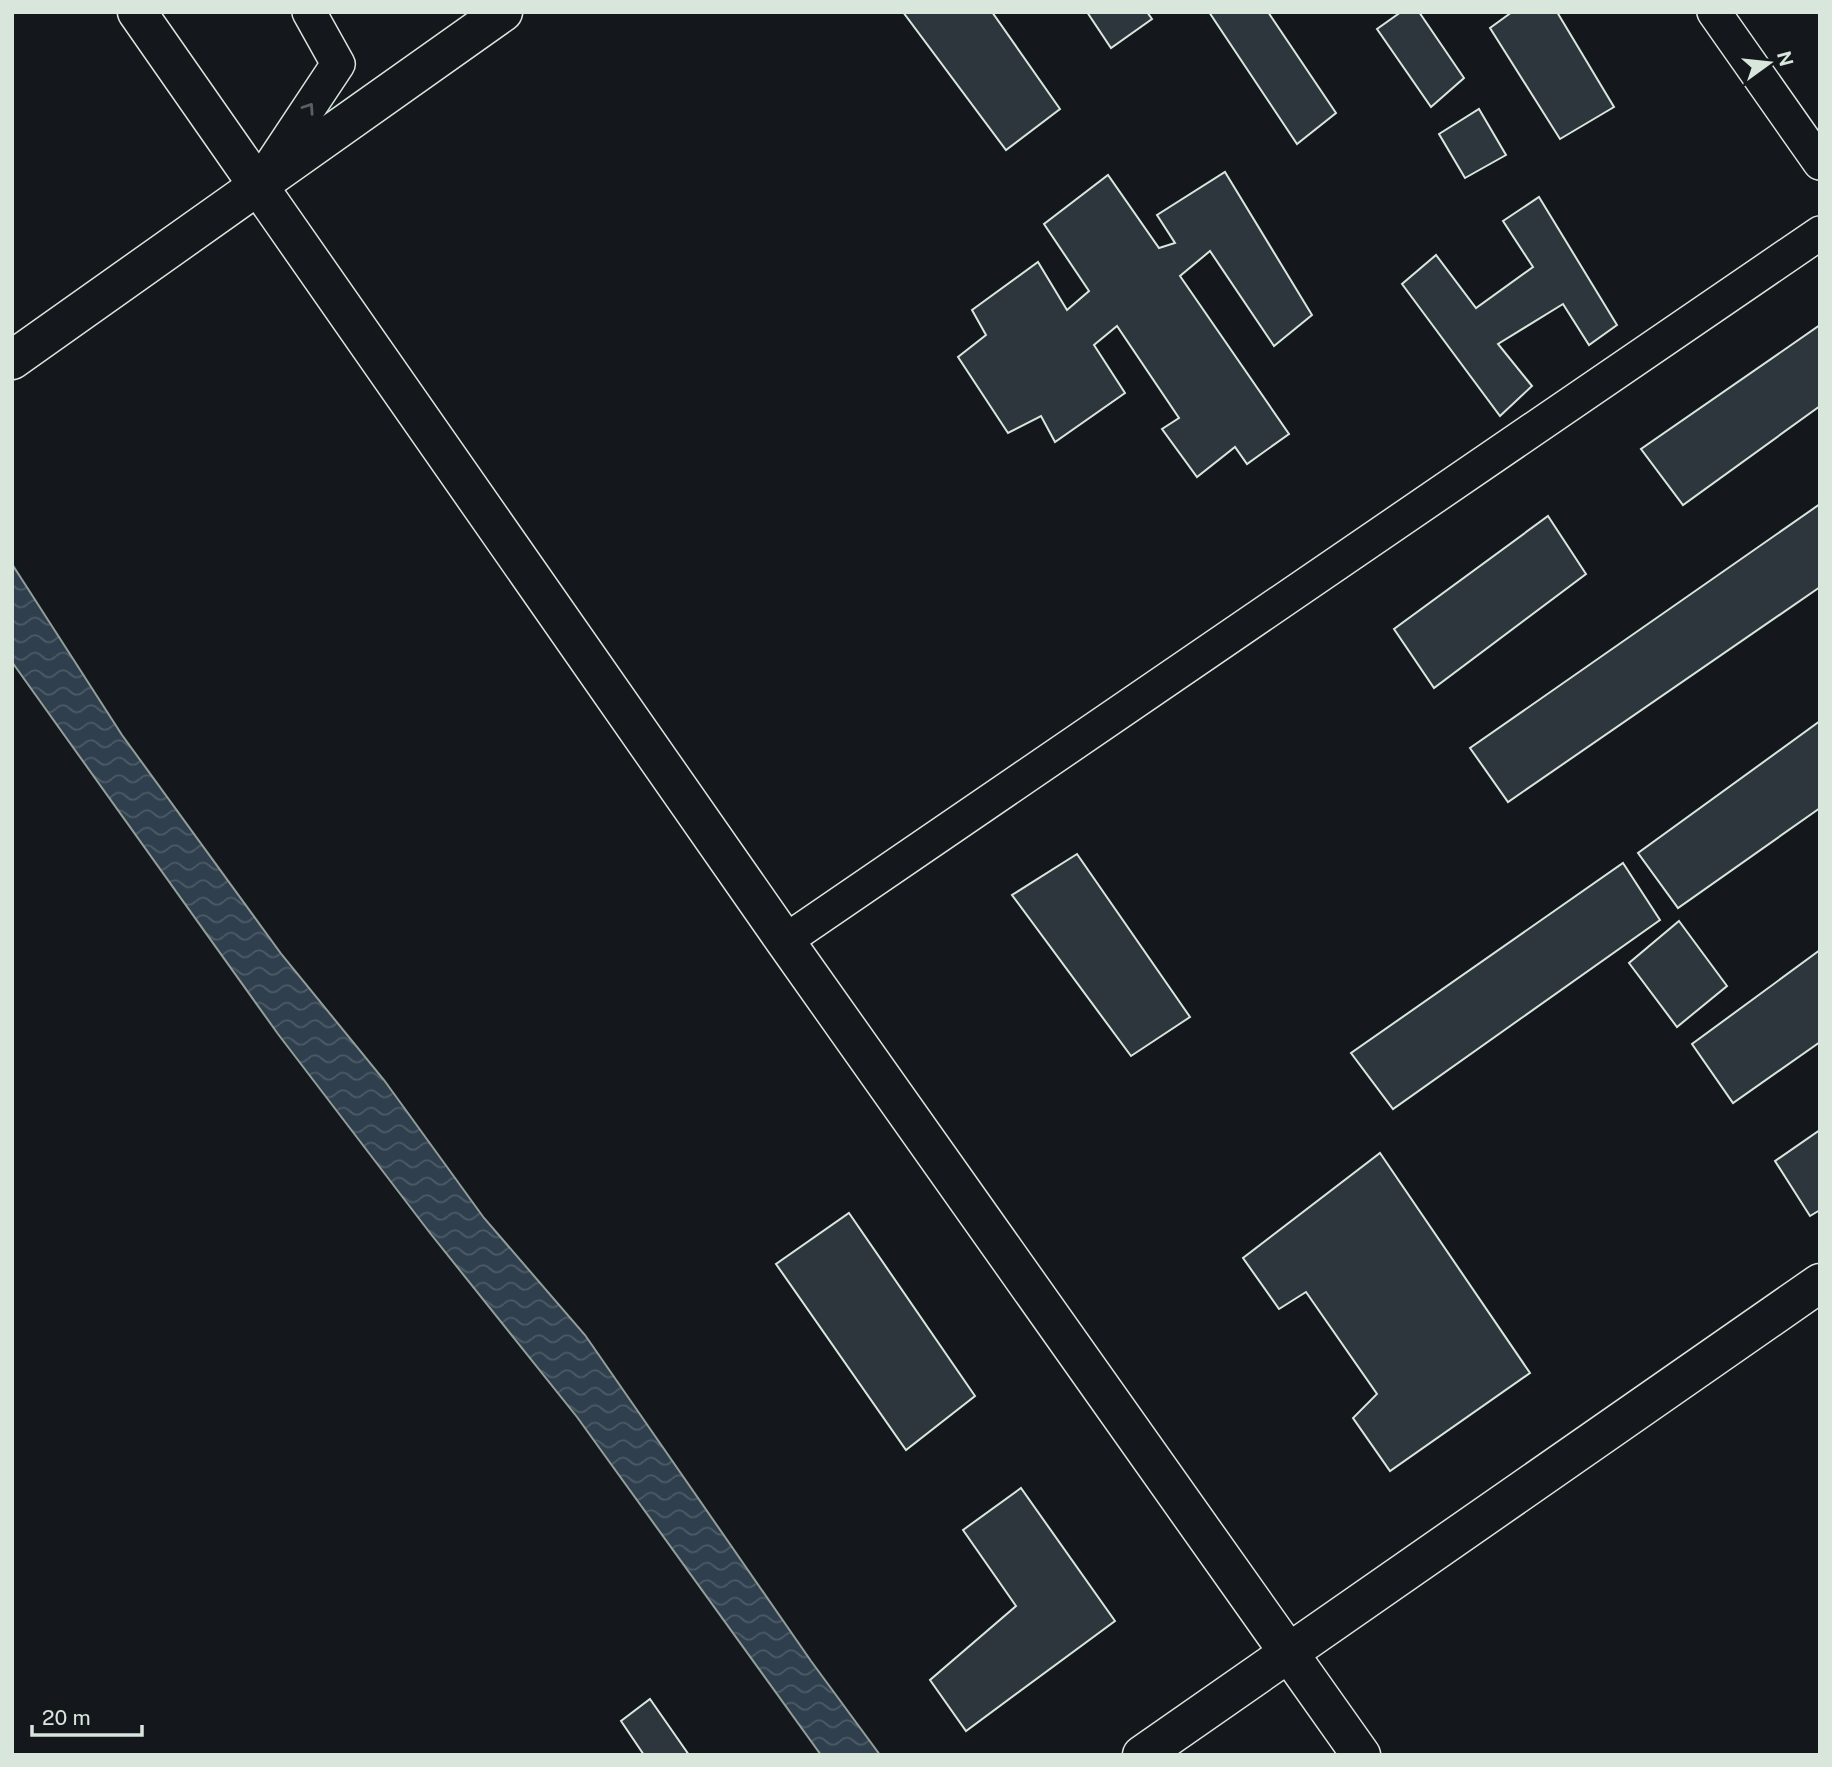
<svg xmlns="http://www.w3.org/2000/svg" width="1832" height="1767" font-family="'Public Sans',sans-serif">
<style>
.water{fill:url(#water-waves);stroke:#939e99;stroke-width:2}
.building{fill:#2c363c;stroke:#d8e6dc;stroke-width:2}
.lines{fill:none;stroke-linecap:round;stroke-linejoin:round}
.street-casing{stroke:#d8e6dc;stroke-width:36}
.secondary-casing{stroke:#d8e6dc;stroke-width:41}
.street{stroke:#14181c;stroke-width:33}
.secondary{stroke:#14181c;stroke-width:38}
.oneway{stroke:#59605f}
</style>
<defs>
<pattern id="water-waves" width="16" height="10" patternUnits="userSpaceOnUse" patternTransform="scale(1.75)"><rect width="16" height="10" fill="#2f3f4d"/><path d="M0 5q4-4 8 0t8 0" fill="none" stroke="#4c5b66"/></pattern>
</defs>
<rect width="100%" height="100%" fill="#14181c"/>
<!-- water -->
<path class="water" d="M12,564L122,735L282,955L384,1080L484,1218L585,1335L811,1661L880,1755H821L577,1417L430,1233L278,1034L12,662Z"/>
<!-- building -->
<g class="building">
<path d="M903,12H992L1060,109L1006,150Z"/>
<path d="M1087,12H1147L1152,19L1111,48Z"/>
<path d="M1209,12H1268L1336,113L1297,144Z"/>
<path d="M1401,12H1419L1464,78L1431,107L1377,29Z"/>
<path d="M1512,12H1557L1614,107L1560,139L1490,28Z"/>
<path d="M1479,109L1506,155L1465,178L1439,134Z"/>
<path d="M1225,172L1312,315L1274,346L1210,251L1180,276L1289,434L1247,464L1235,447L1197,477L1162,429L1179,418L1117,326L1094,345L1125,393L1055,442L1041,416L1008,433L958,357L986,335L972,310L1038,262L1067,310L1089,291L1044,224L1108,175L1159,248L1175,243L1157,215Z"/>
<path d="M1539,197L1617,325L1589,345L1563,304L1498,344L1532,386L1500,416L1402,284L1436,255L1476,308L1533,267L1503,221Z"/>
<path d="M1820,325V406L1683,505L1641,449Z"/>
<path d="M1820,504V587L1508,802L1470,748Z"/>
<path d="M1548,516L1586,574L1434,688L1394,629Z"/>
<path d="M1820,721V808L1678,908L1638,853Z"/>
<path d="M1077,854L1190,1017L1131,1056L1012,895Z"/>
<path d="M1623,863L1660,920L1393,1109L1351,1053Z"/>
<path d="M1679,921L1727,986L1677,1027L1629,963Z"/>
<path d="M1820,950V1042L1733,1103L1692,1044Z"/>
<path d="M1820,1130V1210L1810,1216L1775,1161Z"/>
<path d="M1380,1153L1530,1373L1390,1471L1353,1418L1377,1394L1306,1292L1279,1309L1243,1258Z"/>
<path d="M849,1213L975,1396L906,1450L776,1264Z"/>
<path d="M1021,1488L1115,1621L966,1731L930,1680L1016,1606L963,1530Z"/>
<path d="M650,1699L689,1755H644L621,1721Z"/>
</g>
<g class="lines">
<defs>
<g id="street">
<path d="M1714,12L1820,163"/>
<path d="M261,180L338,64L309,12"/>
<path d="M785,941L1820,233"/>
</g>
<g id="secondary">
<path d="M137,12L785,941L1361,1755"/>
<path d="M12,360L503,12"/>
<path d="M1142,1755L1820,1283"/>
</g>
</defs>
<!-- street casing -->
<use href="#street" class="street-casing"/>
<!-- secondary casing -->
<use href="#secondary" class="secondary-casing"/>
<!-- street -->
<use href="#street" class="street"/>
<!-- secondary -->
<use href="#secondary" class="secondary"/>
</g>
<!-- one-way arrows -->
<defs><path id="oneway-chevron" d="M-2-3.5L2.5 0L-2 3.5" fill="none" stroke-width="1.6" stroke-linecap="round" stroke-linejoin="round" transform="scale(1.75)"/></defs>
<use class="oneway" href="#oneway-chevron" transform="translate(309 108) rotate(-56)"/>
<!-- border -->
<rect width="1832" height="1767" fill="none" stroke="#d8e6dc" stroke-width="28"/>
<!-- north arrow -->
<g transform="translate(1769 63) rotate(75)" stroke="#14181c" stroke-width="5" paint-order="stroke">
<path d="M0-5L12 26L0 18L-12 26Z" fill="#d8e6dc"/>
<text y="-10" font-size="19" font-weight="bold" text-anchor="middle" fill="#d8e6dc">N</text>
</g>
<!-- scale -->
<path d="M32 1725v10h110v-10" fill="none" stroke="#d8e6dc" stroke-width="3.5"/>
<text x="42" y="1725" font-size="21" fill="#d8e6dc" stroke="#14181c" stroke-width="5" paint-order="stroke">20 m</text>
</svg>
